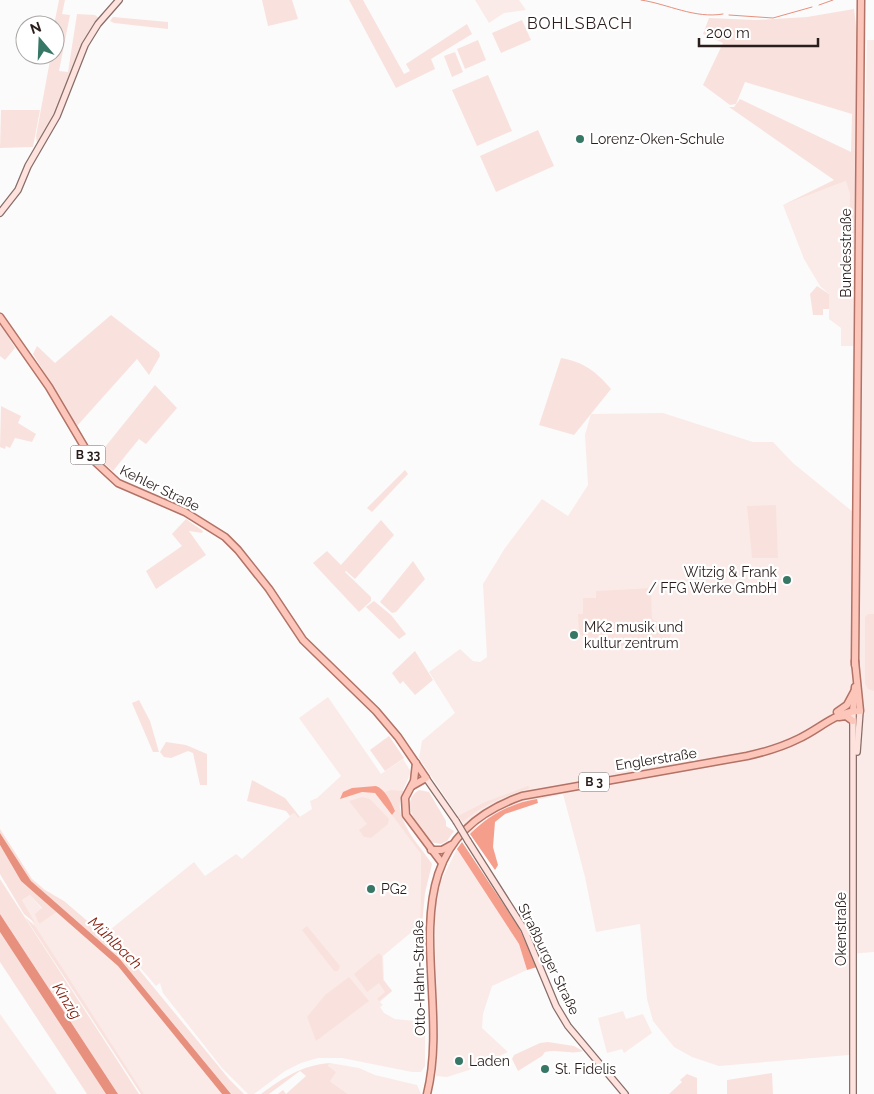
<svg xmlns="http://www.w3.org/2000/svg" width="874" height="1094" font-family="Raleway,sans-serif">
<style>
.built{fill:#fbebe8}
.green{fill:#f9e2dd}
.forest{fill:#f69e8c}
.water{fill:#e7907e}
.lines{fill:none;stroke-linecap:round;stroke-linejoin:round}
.stream{stroke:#e7907e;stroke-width:1}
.secondary-casing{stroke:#876d68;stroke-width:8}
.primary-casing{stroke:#b27265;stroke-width:9}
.secondary{stroke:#fee2dd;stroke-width:5.5}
.primary{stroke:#fdc6bb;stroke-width:6}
.secondary-bridge-casing{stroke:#876d68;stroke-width:8;stroke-linecap:butt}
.secondary-bridge{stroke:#fee2dd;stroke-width:5.5}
.poi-dot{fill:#377765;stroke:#fff;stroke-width:2}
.labels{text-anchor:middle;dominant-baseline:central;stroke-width:4.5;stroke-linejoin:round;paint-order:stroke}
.shield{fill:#fff;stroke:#696260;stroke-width:1}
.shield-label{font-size:12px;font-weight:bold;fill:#291e1c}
.poi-label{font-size:14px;fill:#291e1c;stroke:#fff;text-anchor:start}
.street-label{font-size:14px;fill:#291e1c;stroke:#fff}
.water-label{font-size:15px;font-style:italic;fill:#821c0a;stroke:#fff}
.quarter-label{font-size:16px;letter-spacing:1px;fill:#291e1c;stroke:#fff}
</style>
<rect width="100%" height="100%" fill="#fbfbfb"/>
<!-- built -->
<g class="built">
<path d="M475,0H519L526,10L504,13L489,23Z"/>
<path d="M867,40H874V952L849,954V1055L719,1066L692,1057L674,1047L653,1021L647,999L640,924L596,932L585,877L563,794L511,806L480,823L470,834L419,758L422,741L455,713L429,672L460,649L473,661L480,662L487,657L483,584L505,548L542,499L568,516L588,485L585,435L591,414L663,413L753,442H773L793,463L853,512L852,397L853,346H841V328L829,319V294L820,286L804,259L783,205L864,174Z"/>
<path d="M328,697L381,774L403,759L411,772L401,795L400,808L405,824L421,854L420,925L383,956L384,980L392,991L380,1002L383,1005L380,1007L384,1013L395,1019L425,1022V1066L421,1072H412L342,1058H318L301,1063L285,1071L254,1094H248L222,1068L163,993L160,983L156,986L124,949L106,933L194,862L205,876L236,854L242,859L294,813L298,818L312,809L310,801L317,798L341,776L299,718Z"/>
<path d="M457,849L519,944L527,970L492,986L483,1014L482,1028L508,1052L469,1070L447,1077L436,1076L435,910L440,883Z"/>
<path d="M30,895L42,909L38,924L57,912L94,944L118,966L222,1094H144L35,927L22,900Z"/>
<path d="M623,1011L626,1019L643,1014L652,1033L624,1053L622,1049L607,1053L598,1018Z"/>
<path d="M0,1014L57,1094H0Z"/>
<path d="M330,1063L359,1068L375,1075L417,1085L421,1094H348L329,1080L328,1066Z"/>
</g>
<!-- green -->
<g class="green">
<path d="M59,0H65L62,14L70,15L59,71L68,72L77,14L95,15L100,19L81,48L61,103L37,144L36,136L51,55H55L54,25Z"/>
<path d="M262,0H292L298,19L268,26Z"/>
<path d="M349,0H363L404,74L410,71L406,64L467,24L472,34L431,59L435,69L396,88Z"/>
<path d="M854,9L857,34V103L854,240L850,281H847L850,194L846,181L783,205L834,180L729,107H734L740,99L851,152L852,114L745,82L736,104L730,105L703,85L723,43L703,34L709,18L756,20L807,17Z"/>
<path d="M113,17L168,22V29L114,23L110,21Z"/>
<path d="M522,20L531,40L501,53L492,33Z"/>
<path d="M478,40L486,60L465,69L457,49Z"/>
<path d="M455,52L463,72L452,77L444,56Z"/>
<path d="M488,75L512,131L477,146L452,90Z"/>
<path d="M1,110H40L33,147L0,148Z"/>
<path d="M538,130L554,166L496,192L480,156Z"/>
<path d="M817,286L829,294V309H823V315H813L810,294Z"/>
<path d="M111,315L159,352L160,356L149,375L137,359L77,426L33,354L37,346L55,363Z"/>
<path d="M0,322L15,348L5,360L0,356Z"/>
<path d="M561,358C583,362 596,371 611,389L574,435L539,425Z"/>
<path d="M155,385L177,408L146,444L139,439L113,471L97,457Z"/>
<path d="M1,406L21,416L18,423L36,434L32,442L15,438L10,448L6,446L5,449L0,447Z"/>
<path d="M405,470L408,474L372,512L367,508Z"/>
<path d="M776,505L778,558H752L747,506Z"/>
<path d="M186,519L203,531L202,533L189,531L206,555L156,589L146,571L182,546L172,534Z"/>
<path d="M381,520L394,535L355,579L346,571L345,572L371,597V601L359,612L313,563L327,551L341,565Z"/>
<path d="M413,561L425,579L396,612L392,613L380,602Z"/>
<path d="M651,588L652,619L663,625L664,632L670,631L671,643L584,648V637L579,634L578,614H583V598H596V591Z"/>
<path d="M374,601L391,615L406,634L399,639L366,607Z"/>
<path d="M868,614H874V691L868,689L865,684V617Z"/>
<path d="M415,651L433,680L415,695L403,681L400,684L392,673Z"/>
<path d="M139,700L150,721L159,752H153L132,703Z"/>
<path d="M389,736L404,758L385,771L370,750Z"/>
<path d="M166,742L186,745L207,754V785H200L193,753L188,751L171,758L164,757L160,752Z"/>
<path d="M252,780L285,798L300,817L298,818L294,813L290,816L286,811L247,801Z"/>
<path d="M528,786L530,788C505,796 482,805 463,822L458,816L485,802Z"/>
<path d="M391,790L404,791C388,815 420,845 432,864L425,893L422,925H420L421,854L392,815L395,811L385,792Z"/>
<path d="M419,790L429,792L446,821V826L454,831L447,841L441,844L430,842C421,829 397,803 419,790Z"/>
<path d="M362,797L370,799L389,819L388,824L371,838L364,837L359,830L367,824L349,801Z"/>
<path d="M0,829L32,879L45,890L64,901L127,955L229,1079L244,1094H231L119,958L31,881L0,833Z"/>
<path d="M0,845L21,881L57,912L39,924L35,914L42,908L30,895L22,900L35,923L24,914L0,874Z"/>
<path d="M0,879L139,1094H118L0,914Z"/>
<path d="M25,917L35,926L144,1094H141Z"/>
<path d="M307,926L340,966L338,971H334L302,930Z"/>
<path d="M0,932L106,1094H87L0,962Z"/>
<path d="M379,953L382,956L383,980L392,991L379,1001L377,999L385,992L379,983L367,992L354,974Z"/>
<path d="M349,977L369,1001L316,1041L307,1017L325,995Z"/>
<path d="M548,1042L574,1046L583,1051C571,1055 558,1049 545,1052L542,1056L518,1071L512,1059L514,1055L540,1043Z"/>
<path d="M330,1063L328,1066L336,1072L330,1081L348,1094H278L283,1090L286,1094L306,1076L300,1071L269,1094H261C283,1078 302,1065 330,1063Z"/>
<path d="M772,1073L773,1094H727V1080Z"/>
<path d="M687,1074L697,1078V1094H669L682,1082L680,1080Z"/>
</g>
<!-- forest -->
<g class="forest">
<path d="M376,786C385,789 391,802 395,811L392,815L375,793L362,792L340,799L343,792L352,788Z"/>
<path d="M537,799L538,803L505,814L495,822L493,847L498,865L495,870L470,834C489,815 511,803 537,799Z"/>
<path d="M462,842L518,926L537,967L527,970L519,944L457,849Z"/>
</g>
<!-- water -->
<g class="water">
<path d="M0,833L31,881L119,958L231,1094H222L118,966L21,881L0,845Z"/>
<path d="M0,914L118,1094H106L0,932Z"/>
</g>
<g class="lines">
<!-- stream -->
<g class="stream">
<path d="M641,0C668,4 695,19 723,14"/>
<path d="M819,5L833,0"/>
<path d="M729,15L773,18L812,7"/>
</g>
<defs>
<g id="secondary">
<path d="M0,213L18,190L28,166L57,116L85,45L98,24L119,0"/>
<path d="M857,752L860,711"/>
<path d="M426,778L456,821"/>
<path d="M468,841L524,929L556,1006L568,1026L625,1094"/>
<path d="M853,1094V711"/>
</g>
<g id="primary">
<path d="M0,317L49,387L91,458L118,483L185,512L225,537L238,550L269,589L303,640L376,711L398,737L426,778L412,786"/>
<path d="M855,665L861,0"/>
<path d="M853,711L855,687"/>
<path d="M837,712L847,705L854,692"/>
<path d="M839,717L846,716L853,721"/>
<path d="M416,763L414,781L405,798L406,815L442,863"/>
<path d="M431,850H442L451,845"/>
<path d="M427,1094C454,986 377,847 522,796L747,756C765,752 782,747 798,739C820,729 836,711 860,711L855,661"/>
</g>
</defs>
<!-- secondary casing -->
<use href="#secondary" class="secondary-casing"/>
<!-- primary casing -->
<use href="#primary" class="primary-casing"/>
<!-- secondary -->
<use href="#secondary" class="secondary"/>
<!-- primary -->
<use href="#primary" class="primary"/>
<defs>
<path id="secondary-bridge" d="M456,821L468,841"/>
</defs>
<!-- secondary-bridge casing -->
<use href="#secondary-bridge" class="secondary-bridge-casing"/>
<!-- secondary-bridge -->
<use href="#secondary-bridge" class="secondary-bridge"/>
</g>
<!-- markers -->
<g class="poi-dot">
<circle cx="580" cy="139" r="5"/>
<circle cx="787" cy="580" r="5"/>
<circle cx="574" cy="635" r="5"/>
<circle cx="371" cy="889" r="5"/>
<circle cx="459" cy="1061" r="5"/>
<circle cx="545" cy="1069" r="5"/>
</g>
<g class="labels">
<!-- shield labels -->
<g class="shield">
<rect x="70.5" y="445.5" width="35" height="19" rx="4"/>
<rect x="579" y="772.5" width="30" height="19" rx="4"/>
</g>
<g class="shield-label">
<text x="88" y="455">B 33</text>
<text x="594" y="782">B 3</text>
</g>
<!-- poi labels -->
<g class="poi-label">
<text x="590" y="139">Lorenz-Oken-Schule</text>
<text x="777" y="572" text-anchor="end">Witzig &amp; Frank<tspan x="777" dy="16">/ FFG Werke GmbH</tspan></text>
<text x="584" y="627">MK2 musik und<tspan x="584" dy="16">kultur zentrum</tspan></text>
<text x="381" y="889">PG2</text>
<text x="469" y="1061">Laden</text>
<text x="555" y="1069">St. Fidelis</text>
</g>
<!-- street labels -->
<g class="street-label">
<text transform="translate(846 253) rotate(-90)">Bundesstraße</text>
<text transform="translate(160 488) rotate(26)">Kehler Straße</text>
<text transform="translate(656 759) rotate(-9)">Englerstraße</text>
<text transform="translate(841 929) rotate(-90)">Okenstraße</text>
<text transform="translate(549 959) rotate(64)">Straßburger Straße</text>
<text transform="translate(419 978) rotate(-91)">Otto-Hahn-Straße</text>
</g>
<!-- water labels -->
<g class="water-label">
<text transform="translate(115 943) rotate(44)">Mühlbach</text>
<text transform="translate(67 1001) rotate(57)">Kinzig</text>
</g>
<!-- quarter labels -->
<g class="quarter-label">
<text x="580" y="23">BOHLSBACH</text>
</g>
</g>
<!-- north arrow -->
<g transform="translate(40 40) rotate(341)"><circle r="24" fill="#ffffff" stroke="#a9a5a4"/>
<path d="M0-4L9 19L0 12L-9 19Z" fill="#377765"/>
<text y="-8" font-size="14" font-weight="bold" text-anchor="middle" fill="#291e1c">N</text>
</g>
<!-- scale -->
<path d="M699 38v8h119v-8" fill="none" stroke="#291e1c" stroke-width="2.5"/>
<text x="706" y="38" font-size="15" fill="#291e1c" stroke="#ffffff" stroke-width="4" paint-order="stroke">200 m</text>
</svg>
